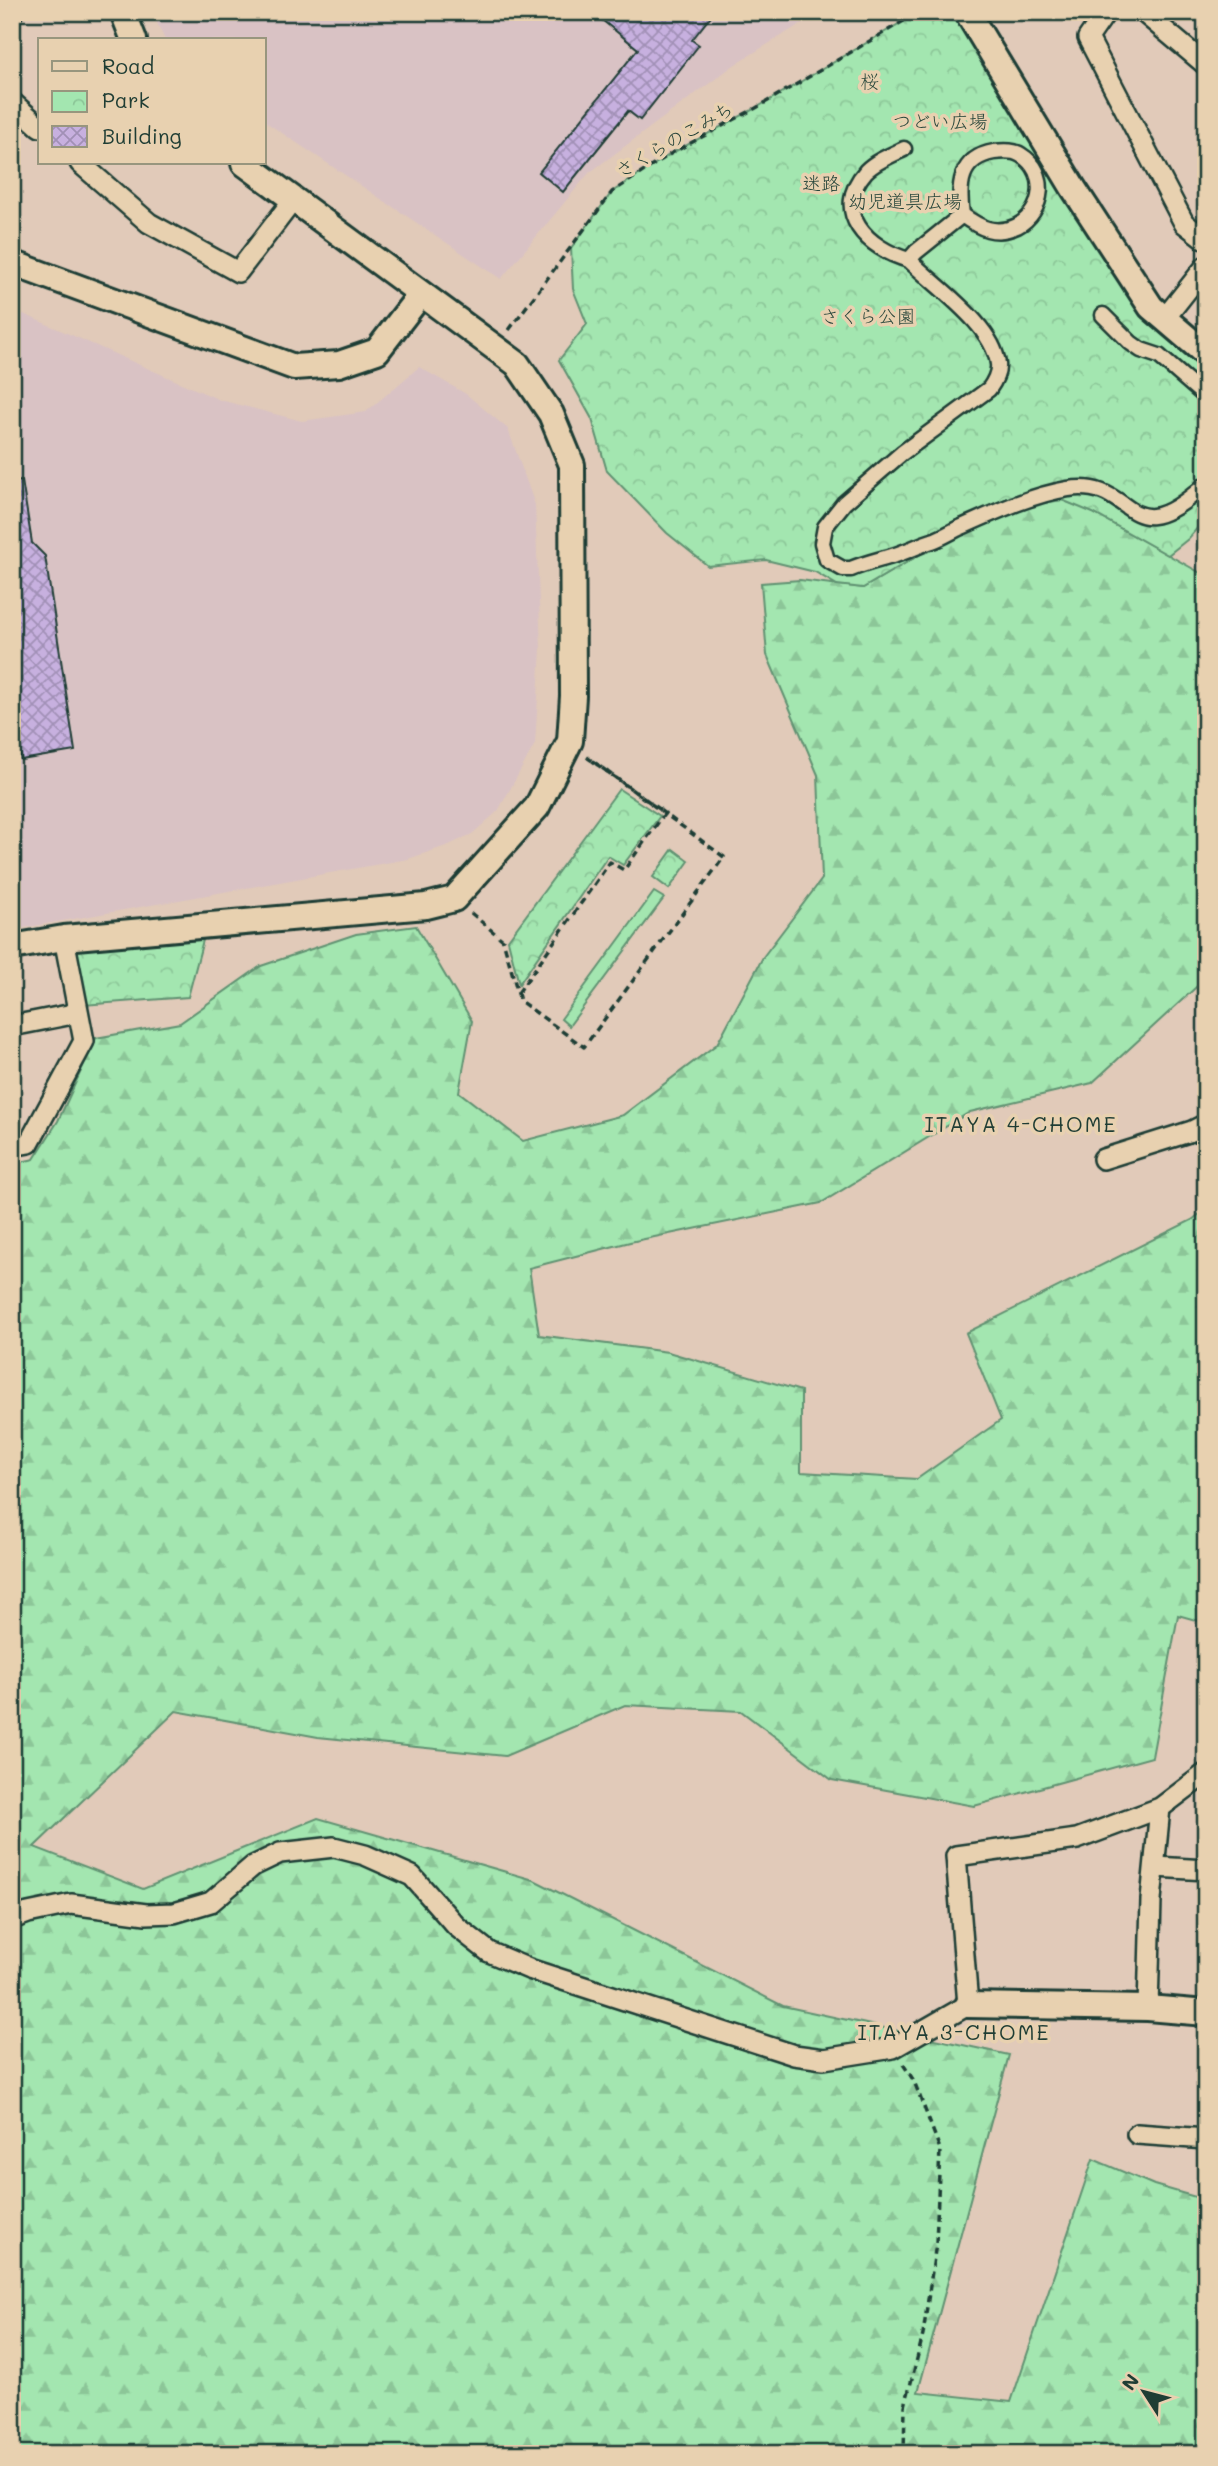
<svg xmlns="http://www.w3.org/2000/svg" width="1218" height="2466" font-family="Mali,'Klee One',sans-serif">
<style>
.built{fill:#d9c2c4}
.forest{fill:url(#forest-firs);stroke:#619272;stroke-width:2}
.park{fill:url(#park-crowns);stroke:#619272;stroke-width:2}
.garden{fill:#a3e6b0;stroke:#619272;stroke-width:2}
.building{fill:url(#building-cross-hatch);stroke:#1f3d34;stroke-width:2}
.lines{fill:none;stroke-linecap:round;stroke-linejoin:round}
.pedestrian-casing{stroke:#1f3d34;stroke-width:19}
.minor-casing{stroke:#1f3d34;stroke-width:24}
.tertiary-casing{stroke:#1f3d34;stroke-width:30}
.path{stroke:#1f3d34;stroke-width:3.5;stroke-dasharray:7 5;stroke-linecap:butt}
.pedestrian{stroke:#e8d1b0;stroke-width:14}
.minor{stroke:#e8d1b0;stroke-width:19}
.tertiary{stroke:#e8d1b0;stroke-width:24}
.labels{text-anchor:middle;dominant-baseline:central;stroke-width:7;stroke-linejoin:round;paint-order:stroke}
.park-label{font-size:19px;fill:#26453a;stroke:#e8d1b0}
.street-label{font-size:19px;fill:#1f3d34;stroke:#e8d1b0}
.neighbourhood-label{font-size:21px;letter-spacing:2px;fill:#1f3d34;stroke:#e8d1b0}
</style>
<defs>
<pattern id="forest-firs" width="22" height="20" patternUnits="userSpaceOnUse" patternTransform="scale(1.75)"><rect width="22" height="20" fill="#a3e6b0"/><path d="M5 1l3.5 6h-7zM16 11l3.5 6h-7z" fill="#8cc698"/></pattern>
<pattern id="park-crowns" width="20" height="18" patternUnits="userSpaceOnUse" patternTransform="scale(1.75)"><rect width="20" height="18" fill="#a3e6b0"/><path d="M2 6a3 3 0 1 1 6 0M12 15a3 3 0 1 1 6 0" fill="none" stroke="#8cc698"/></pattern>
<pattern id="building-cross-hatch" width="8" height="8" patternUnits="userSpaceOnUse" patternTransform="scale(1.75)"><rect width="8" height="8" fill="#c7b0df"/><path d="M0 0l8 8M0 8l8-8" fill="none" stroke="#a190b6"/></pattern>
</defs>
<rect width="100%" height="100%" fill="#e1cab9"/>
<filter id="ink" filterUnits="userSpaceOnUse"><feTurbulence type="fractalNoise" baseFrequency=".0143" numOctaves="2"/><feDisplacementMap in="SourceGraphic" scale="14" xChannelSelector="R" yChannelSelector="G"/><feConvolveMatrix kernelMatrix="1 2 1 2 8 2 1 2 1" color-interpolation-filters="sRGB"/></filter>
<g filter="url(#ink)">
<!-- built -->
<g class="built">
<path d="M152,12H820L734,65L589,173L501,279L264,121V40H165Z"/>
<path d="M12,309L220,400L302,421L366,412L419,367L466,394L508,429L535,505L541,649L535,744L498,811L472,834L449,845L408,859L12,930Z"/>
</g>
<!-- forest -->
<path class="forest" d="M1062,500L1088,510L1206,576V978L1092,1083L970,1112L821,1203L630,1242L529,1268L539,1335L668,1352L801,1391V1472L917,1479L1001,1420L966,1333L1192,1220L1206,1209V1623L1178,1615L1152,1757L974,1806L832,1780L741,1711L625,1705L505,1756L318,1737L176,1711L34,1847L143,1889L318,1818L534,1880L783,2006L1009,2055L918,2392L1011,2402L1093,2159L1154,2185L1206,2200V2454H12V1164L34,1159L58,1121L96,1038L180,1023L261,966L356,934L416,926L472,1021L459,1092L523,1141L623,1115L717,1044L763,957L822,879L818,775L767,655L761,583L800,580L863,588L960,531L1038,503Z"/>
<!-- park -->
<g class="park">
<path d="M919,12H967L1080,209L1206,357V518L1188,539L1168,555L1093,513L1062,500L1030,505L960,531L863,588L837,585L815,572L766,560L708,566L667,533L607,471L592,419L559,360L587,324L573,289L571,248L612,192L672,153L756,108Z"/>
<path d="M619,789L660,816L623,865L608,856L519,984L508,940Z"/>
<path d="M673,849L689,861L669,889L653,877Z"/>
<path d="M209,917L188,997L83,1005L73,943Z"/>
</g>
<!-- garden -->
<path class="garden" d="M654,892L664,898L569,1026L561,1019Z"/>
<!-- building -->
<g class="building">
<path d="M592,12H714L692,40L699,45L640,120L628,111L563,192L539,172L638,49Z"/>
<path d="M22,481L32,543L45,556L75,751L21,760L12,703V482Z"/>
</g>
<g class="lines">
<defs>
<g id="pedestrian">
<path d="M904,149C891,155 876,161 866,171C830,212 868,249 909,260C936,287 993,325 998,364C999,373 994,382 989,389L902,453L844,503L825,527L822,543L827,560L843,569H851C865,563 879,560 892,556C906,552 919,545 932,541C941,538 949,533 957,529C991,514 1031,495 1068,489C1138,478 1123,559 1206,484"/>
<path d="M909,260L916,252L962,215C980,228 995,236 1017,226C1044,212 1049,172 1021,155C1014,150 1002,151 994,152C959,158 958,186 962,215"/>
<path d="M1103,315L1131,343L1141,350L1159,356L1206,397"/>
</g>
<g id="minor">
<path d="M1106,12L1088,38L1184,223L1206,240"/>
<path d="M1143,12L1206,65"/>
<path d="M12,13L13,12"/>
<path d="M12,102L40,127"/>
<path d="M80,163L149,223L238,272L294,199"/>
<path d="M1165,318L1206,266"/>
<path d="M12,1026L78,1013"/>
<path d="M12,1146L29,1143L84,1041L64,938"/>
<path d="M1103,1159L1192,1131L1206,1124"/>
<path d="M1156,1867L1206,1870"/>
<path d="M12,1919L28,1913L71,1904L146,1914L174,1913L211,1902L253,1866L280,1853L334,1847L365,1855L412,1876L456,1926L489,1952L529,1969L794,2055L824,2059L893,2048L968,2005L956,1856L1077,1839L1160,1808L1206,1773"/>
<path d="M1148,2008L1151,1900L1160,1808"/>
<path d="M1137,2134L1206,2139"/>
</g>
<g id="tertiary">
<path d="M123,12L134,40"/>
<path d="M967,12L1074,189L1151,307L1206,354"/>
<path d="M12,263L294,367L339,364L377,351L421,294"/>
<path d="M12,947L64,938L426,906L454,899L537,807L570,741L573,696L572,465L551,414L517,364L244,163"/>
<path d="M968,2005L1148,2008L1206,2013"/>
</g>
</defs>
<!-- pedestrian casing -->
<use href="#pedestrian" class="pedestrian-casing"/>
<!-- minor casing -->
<use href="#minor" class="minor-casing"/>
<!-- tertiary casing -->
<use href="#tertiary" class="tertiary-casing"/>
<!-- path -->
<g class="path">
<path d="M509,330L612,192L672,153L756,108L919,12"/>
<path d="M471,913L503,940L520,1001L584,1047L724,857L587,757"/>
<path d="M518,993L610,862L624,870L665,813L588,758"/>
<path d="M903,2064L914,2081L940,2149L936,2243L923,2335L905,2406L904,2454"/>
</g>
<!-- pedestrian -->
<use href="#pedestrian" class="pedestrian"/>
<!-- minor -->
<use href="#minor" class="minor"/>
<!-- tertiary -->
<use href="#tertiary" class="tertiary"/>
</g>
</g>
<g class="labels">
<!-- park labels -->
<g class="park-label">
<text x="870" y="80">桜</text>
<text x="940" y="120">つどい広場</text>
<text x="821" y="182">迷路</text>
<text x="905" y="200">幼児道具広場</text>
<text x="868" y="315">さくら公園</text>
</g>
<!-- street labels -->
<g class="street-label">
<text transform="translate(674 139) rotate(-30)">さくらのこみち</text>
</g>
<!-- neighbourhood labels -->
<g class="neighbourhood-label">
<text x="1021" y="1123">ITAYA 4-CHOME</text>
<text x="954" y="2031">ITAYA 3-CHOME</text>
</g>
</g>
<!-- margin -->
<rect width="1218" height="2466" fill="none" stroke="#e8d1b0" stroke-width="42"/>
<rect x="21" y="21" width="1176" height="2424" fill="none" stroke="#1f3d34" stroke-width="2.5" filter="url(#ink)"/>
<!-- legend -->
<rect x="38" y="38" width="228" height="126" fill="#e8d1b0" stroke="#98967e" stroke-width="2"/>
<rect x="52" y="61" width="35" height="10" fill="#e8d1b0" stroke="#98967e" stroke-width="2"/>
<text x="102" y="74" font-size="21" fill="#1f3d34">Road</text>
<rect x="52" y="91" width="35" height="21" fill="url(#park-crowns)" stroke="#98967e" stroke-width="2"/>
<text x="102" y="108" font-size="21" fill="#1f3d34">Park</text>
<rect x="52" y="126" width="35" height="21" fill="url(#building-cross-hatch)" stroke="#98967e" stroke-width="2"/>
<text x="102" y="144" font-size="21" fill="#1f3d34">Building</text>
<!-- north arrow -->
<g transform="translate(1144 2392) rotate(306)" stroke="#e8d1b0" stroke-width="5" paint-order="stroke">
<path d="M0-5L12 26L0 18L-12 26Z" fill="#1f3d34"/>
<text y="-10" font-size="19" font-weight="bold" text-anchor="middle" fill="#1f3d34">N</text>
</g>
</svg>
